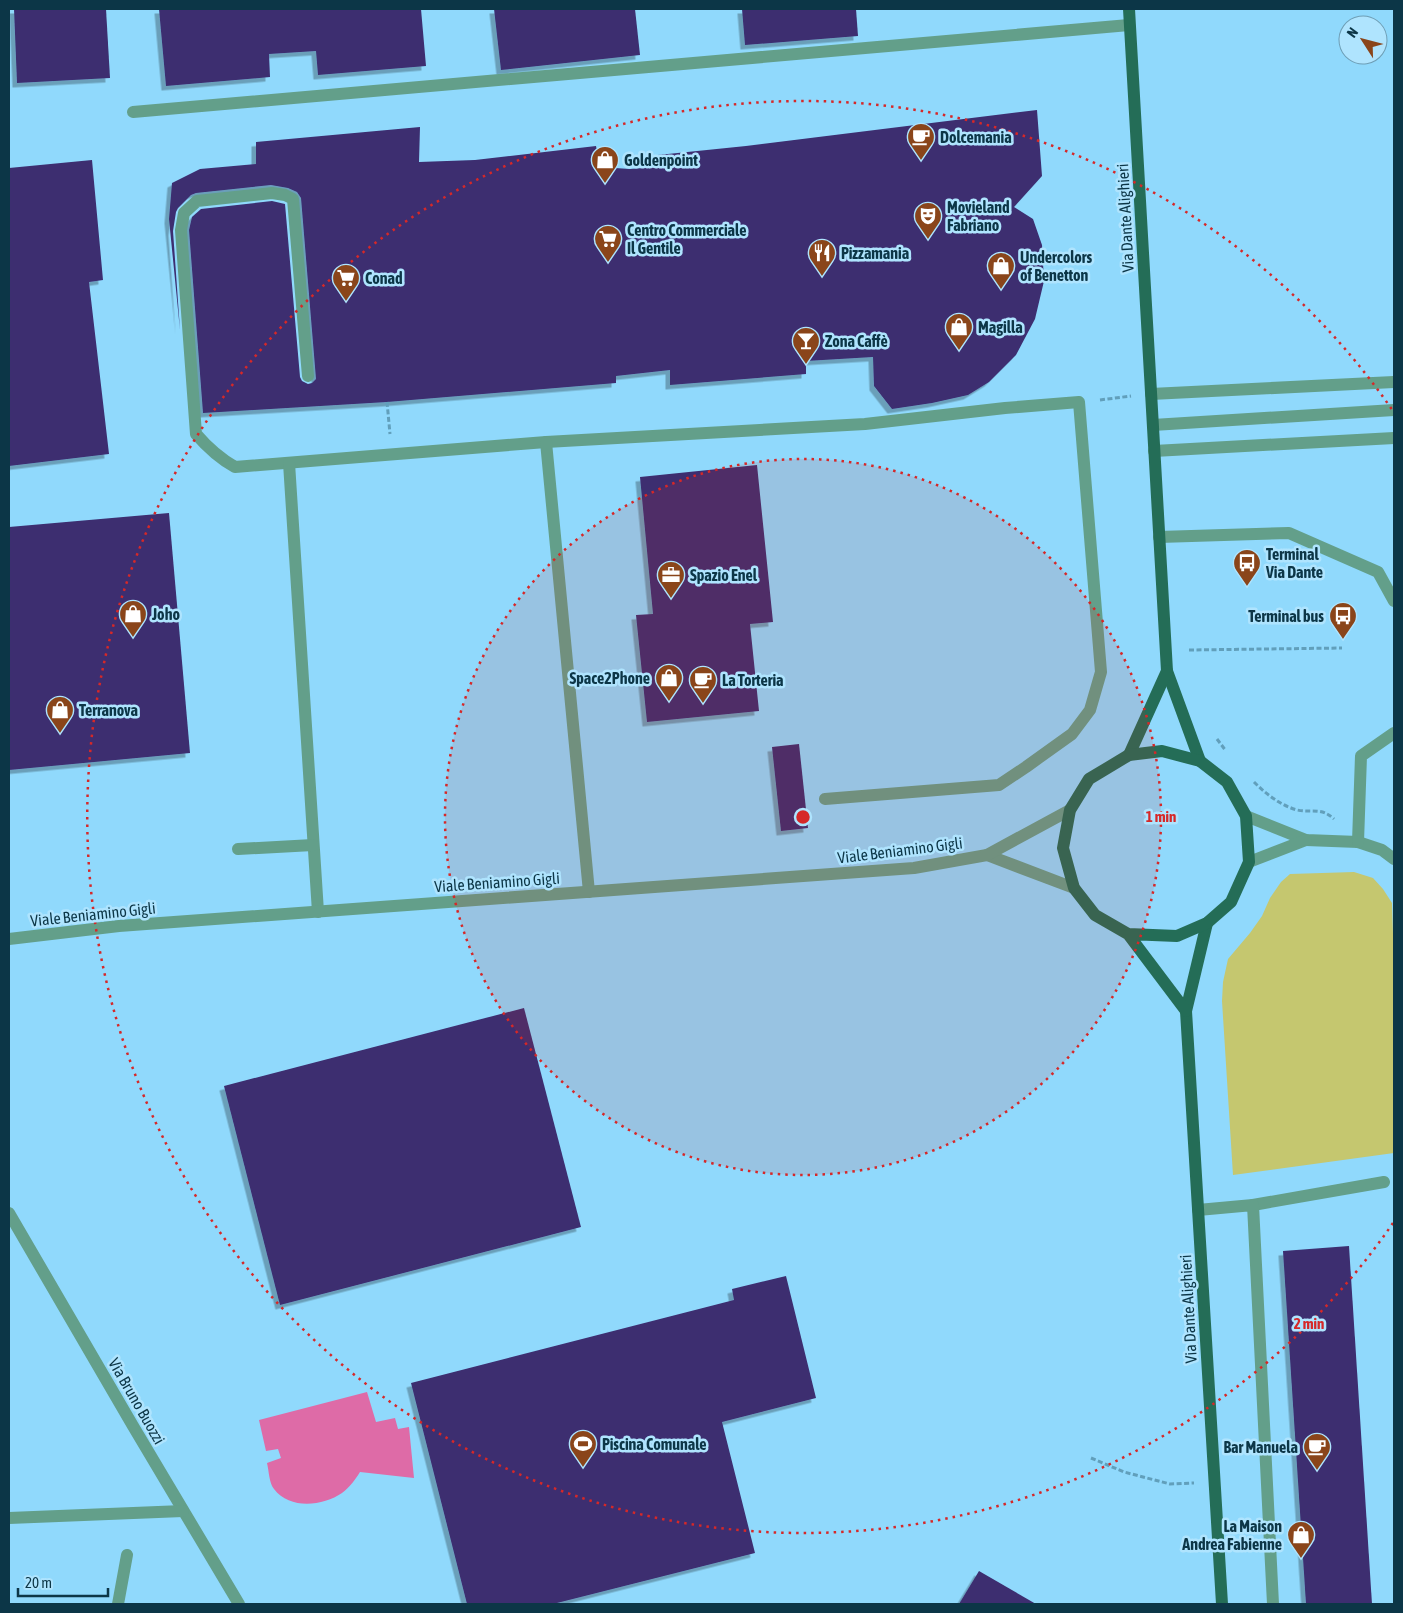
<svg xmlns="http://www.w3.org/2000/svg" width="1403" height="1613" font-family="'Asap Condensed',sans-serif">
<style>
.green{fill:#c5c76f}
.water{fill:#de6ba7}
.building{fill:#3c2e70;filter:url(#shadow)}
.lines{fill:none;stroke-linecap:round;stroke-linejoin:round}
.path{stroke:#619fbb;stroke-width:3;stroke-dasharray:5 2.5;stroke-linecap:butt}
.minor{stroke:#639f8a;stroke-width:12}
.major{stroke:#246d57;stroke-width:12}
.ring{fill:none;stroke:#d62828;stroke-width:2.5;stroke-dasharray:2.5 5}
.labels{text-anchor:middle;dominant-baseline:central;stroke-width:5;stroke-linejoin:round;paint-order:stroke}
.poi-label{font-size:16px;font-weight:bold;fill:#0c3647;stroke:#afe4fe;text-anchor:start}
.street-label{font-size:16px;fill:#0c3647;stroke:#afe4fe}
.centre{fill:#d62828;stroke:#afe4fe;stroke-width:2.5}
.ring-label{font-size:15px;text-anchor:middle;font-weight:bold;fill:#d62828;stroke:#afe4fe;stroke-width:5;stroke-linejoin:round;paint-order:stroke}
</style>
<defs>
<filter id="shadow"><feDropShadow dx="-4.5" dy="4.5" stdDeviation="0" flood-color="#0004"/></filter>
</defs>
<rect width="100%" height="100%" fill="#90d9fc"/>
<!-- green -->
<path class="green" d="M1354,872L1373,878L1383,889L1392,903L1394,965V1153L1233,1175L1222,1001L1223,982L1228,959L1250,933L1262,916L1270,898L1281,882L1290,874Z"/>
<!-- water -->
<path class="water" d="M367,1392L376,1422L395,1418L398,1429L409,1427L414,1478L360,1472C355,1480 350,1487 342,1493C323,1506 290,1510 274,1489C269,1483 269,1471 267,1463L281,1458L278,1449L266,1451L259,1420Z"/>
<!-- building -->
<g class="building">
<path d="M14,9H106L110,78L17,83Z"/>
<path d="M159,9H421L426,66L318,75L316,51L269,54L270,77L166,86Z"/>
<path d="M494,9H635L640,55L501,70Z"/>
<path d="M742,9H856L858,36L745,45Z"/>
<path d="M1037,110L1042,176L1014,207L1033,219L1042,245L1044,281L1035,319L1016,355L989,382L968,395L932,403L892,409L874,386L873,357L806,361V374L670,385V370L616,376V383L387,402L203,413L189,230L192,217L201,209L272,201L285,204L300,377L302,381L308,384L312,383L316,379L301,198L297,192L288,188L271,185L196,193L191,195L178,208L176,212L173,231L180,330L169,219L172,183L200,169L256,164V142L420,127L419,162L475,160L596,146L600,167L630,169L656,167L658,155L746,146Z"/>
<path d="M92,160L103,280L89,282L109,454L9,466V168Z"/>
<path d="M757,465L773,622L750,624L759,711L647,722L636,615L653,614L640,477Z"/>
<path d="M169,513L190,753L9,770V527Z"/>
<path d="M799,744L808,828L781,831L772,747Z"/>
<path d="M524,1008L581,1227L280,1305L224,1086Z"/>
<path d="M1349,1246L1372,1604H1306L1283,1251Z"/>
<path d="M786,1276L816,1398L722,1422L755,1553L553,1604H467L411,1383L734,1300L732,1289Z"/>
<path d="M979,1571L1036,1604H959Z"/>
</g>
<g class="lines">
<!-- path -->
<g class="path">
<path d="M1100,400L1131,396"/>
<path d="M387,402L390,434"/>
<path d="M1189,650L1342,648"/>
<path d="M1217,739L1226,751"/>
<path d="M1254,782C1266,794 1280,805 1297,810C1312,813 1321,807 1334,819"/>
<path d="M1091,1458L1124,1472L1170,1484L1194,1483"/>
</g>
<!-- minor -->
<g class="minor">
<path d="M133,112L1129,25"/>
<path d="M308,376L293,199L285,195L272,193L197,201L184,213L181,230L196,434C208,448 219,458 235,467L546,442L865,424L1005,408L1079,402L1101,672L1090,710L1072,734L1026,767L999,785L825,799"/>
<path d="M1151,394L1394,382"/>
<path d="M1153,425L1394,410"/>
<path d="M546,442L589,892"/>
<path d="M1154,451L1394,438"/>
<path d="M289,463L318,912"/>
<path d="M1159,537L1289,533L1378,572L1394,601"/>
<path d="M1246,816L1306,840L1358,842L1382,850L1394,859"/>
<path d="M1358,842L1361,756L1394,733"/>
<path d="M238,849L313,845"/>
<path d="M987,855L1074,888"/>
<path d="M1249,862L1306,840"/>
<path d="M9,939L119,926L914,868L987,855L1070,810"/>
<path d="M1253,1205L1384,1182"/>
<path d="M1198,1210L1253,1205L1273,1604"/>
<path d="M9,1213L133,1426L239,1604"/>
<path d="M9,1518L183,1511"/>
<path d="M118,1604L127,1555"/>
</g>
<!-- major -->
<g class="major">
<path d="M1129,9L1167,671L1200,761"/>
<path d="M1129,755L1167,671"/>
<path d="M1207,923L1186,1011L1222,1604"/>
<path d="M1128,934L1177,936L1207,923L1231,902L1249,862L1246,816L1227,782L1200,761L1162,751L1129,755L1089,779L1070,810L1063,848L1074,888L1095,915L1128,934L1186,1011"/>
</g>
</g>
<!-- distance rings -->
<circle cx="803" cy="817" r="358" fill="#d62828" fill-opacity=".12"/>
<g class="ring">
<circle cx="803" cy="817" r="358"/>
<path d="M1393 1223A716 716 0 1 1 1393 411"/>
</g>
<!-- icons -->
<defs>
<symbol id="cafe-pin" viewBox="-11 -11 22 30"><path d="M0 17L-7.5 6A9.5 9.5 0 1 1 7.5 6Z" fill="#8a451a" stroke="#afe4fe"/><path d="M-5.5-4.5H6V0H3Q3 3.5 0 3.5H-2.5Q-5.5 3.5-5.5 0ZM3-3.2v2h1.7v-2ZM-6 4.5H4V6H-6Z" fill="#fff"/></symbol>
<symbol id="shop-pin" viewBox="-11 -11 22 30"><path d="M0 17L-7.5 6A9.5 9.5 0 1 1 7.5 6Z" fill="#8a451a" stroke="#afe4fe"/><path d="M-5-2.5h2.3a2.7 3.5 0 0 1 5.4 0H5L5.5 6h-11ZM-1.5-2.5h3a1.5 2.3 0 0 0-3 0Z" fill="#fff"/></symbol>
<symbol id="theatre-pin" viewBox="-11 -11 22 30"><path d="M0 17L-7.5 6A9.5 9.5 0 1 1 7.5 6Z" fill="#8a451a" stroke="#afe4fe"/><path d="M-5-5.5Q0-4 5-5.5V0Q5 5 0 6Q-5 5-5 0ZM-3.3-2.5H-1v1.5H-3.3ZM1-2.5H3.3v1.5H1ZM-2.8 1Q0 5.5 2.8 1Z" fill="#fff"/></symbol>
<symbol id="supermarket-pin" viewBox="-11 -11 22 30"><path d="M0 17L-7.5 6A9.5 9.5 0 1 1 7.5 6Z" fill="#8a451a" stroke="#afe4fe"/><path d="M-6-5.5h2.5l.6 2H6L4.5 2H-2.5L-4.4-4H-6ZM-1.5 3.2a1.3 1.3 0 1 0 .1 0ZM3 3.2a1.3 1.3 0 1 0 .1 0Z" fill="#fff"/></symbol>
<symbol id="restaurant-pin" viewBox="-11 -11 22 30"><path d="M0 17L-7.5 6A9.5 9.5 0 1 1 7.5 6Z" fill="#8a451a" stroke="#afe4fe"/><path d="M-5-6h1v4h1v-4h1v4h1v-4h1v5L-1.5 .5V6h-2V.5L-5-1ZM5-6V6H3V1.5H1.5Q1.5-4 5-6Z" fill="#fff"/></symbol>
<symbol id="bar-pin" viewBox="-11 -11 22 30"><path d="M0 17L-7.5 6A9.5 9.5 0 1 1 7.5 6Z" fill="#8a451a" stroke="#afe4fe"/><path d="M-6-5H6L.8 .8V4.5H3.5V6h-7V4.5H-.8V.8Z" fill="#fff"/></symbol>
<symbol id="bus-pin" viewBox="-11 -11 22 30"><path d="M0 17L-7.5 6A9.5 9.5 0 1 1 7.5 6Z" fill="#8a451a" stroke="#afe4fe"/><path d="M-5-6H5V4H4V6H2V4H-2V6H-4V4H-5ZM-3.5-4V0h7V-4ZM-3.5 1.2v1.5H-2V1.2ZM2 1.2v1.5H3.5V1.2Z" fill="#fff"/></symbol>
<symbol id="office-pin" viewBox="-11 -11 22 30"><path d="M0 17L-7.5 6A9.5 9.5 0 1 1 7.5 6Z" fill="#8a451a" stroke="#afe4fe"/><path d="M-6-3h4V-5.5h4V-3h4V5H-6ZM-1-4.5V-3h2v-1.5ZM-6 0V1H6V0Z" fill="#fff"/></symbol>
<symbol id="stadium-pin" viewBox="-11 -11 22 30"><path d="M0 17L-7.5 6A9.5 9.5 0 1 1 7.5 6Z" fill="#8a451a" stroke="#afe4fe"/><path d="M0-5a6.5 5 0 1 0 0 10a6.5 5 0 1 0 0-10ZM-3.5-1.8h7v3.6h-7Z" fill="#fff"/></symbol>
</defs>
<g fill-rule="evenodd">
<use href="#cafe-pin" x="905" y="121" width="32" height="43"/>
<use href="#shop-pin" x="589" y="144" width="32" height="43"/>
<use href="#theatre-pin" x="912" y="200" width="32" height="43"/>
<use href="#supermarket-pin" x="592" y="223" width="32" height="43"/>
<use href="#restaurant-pin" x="806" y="237" width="32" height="43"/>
<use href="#shop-pin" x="985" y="250" width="32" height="43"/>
<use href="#supermarket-pin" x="330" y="262" width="32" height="43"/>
<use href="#shop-pin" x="943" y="311" width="32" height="43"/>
<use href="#bar-pin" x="790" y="325" width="32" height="43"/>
<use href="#bus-pin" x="1231" y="547" width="32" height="43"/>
<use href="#office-pin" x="655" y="559" width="32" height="43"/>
<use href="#shop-pin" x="117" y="598" width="32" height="43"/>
<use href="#bus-pin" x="1327" y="600" width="32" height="43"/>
<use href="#shop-pin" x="653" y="662" width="32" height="43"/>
<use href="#cafe-pin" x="687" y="664" width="32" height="43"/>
<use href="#shop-pin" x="44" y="694" width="32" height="43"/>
<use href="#stadium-pin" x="567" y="1428" width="32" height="43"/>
<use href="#cafe-pin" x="1301" y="1431" width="32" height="43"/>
<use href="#shop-pin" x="1285" y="1519" width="32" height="43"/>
</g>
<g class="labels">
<!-- poi labels -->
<g class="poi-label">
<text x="940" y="137">Dolcemania</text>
<text x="624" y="160">Goldenpoint</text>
<text x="947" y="207">Movieland<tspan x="947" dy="18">Fabriano</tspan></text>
<text x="627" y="230">Centro Commerciale<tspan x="627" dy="18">Il Gentile</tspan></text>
<text x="841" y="253">Pizzamania</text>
<text x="1020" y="257">Undercolors<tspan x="1020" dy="18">of Benetton</tspan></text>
<text x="365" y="278">Conad</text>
<text x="978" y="327">Magilla</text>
<text x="825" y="341">Zona Caffè</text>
<text x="1266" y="554">Terminal<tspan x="1266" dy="18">Via Dante</tspan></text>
<text x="690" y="575">Spazio Enel</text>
<text x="152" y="614">Joho</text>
<text x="1324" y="616" text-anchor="end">Terminal bus</text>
<text x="650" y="678" text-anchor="end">Space2Phone</text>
<text x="722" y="680">La Torteria</text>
<text x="79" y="710">Terranova</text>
<text x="602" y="1444">Piscina Comunale</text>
<text x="1298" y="1447" text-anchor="end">Bar Manuela</text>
<text x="1282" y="1526" text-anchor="end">La Maison<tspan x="1282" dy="18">Andrea Fabienne</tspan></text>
</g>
<!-- street labels -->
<g class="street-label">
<text transform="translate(1125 218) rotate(-93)">Via Dante Alighieri</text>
<text transform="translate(900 850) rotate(-7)">Viale Beniamino Gigli</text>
<text transform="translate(497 882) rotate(-4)">Viale Beniamino Gigli</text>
<text transform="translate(93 914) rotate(-6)">Viale Beniamino Gigli</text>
<text transform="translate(1188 1309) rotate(-93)">Via Dante Alighieri</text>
<text transform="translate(137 1401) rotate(60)">Via Bruno Buozzi</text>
</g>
</g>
<circle cx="803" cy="817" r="8" class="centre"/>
<g class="ring-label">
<text x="1161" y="822">1 min</text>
<text x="1309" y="1329">2 min</text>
</g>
<!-- border -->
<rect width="1403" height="1613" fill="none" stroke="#0c3647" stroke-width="20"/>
<!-- north arrow -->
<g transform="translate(1363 40) rotate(306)"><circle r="24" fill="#afe4fe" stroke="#6e9eb5"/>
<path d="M0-4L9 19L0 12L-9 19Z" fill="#8a451a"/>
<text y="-8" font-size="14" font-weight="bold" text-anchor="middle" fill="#0c3647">N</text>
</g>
<!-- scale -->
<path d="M18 1588v8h90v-8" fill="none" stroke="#0c3647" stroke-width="2.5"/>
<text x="25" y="1588" font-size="15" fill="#0c3647" stroke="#afe4fe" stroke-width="4" paint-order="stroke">20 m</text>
</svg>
